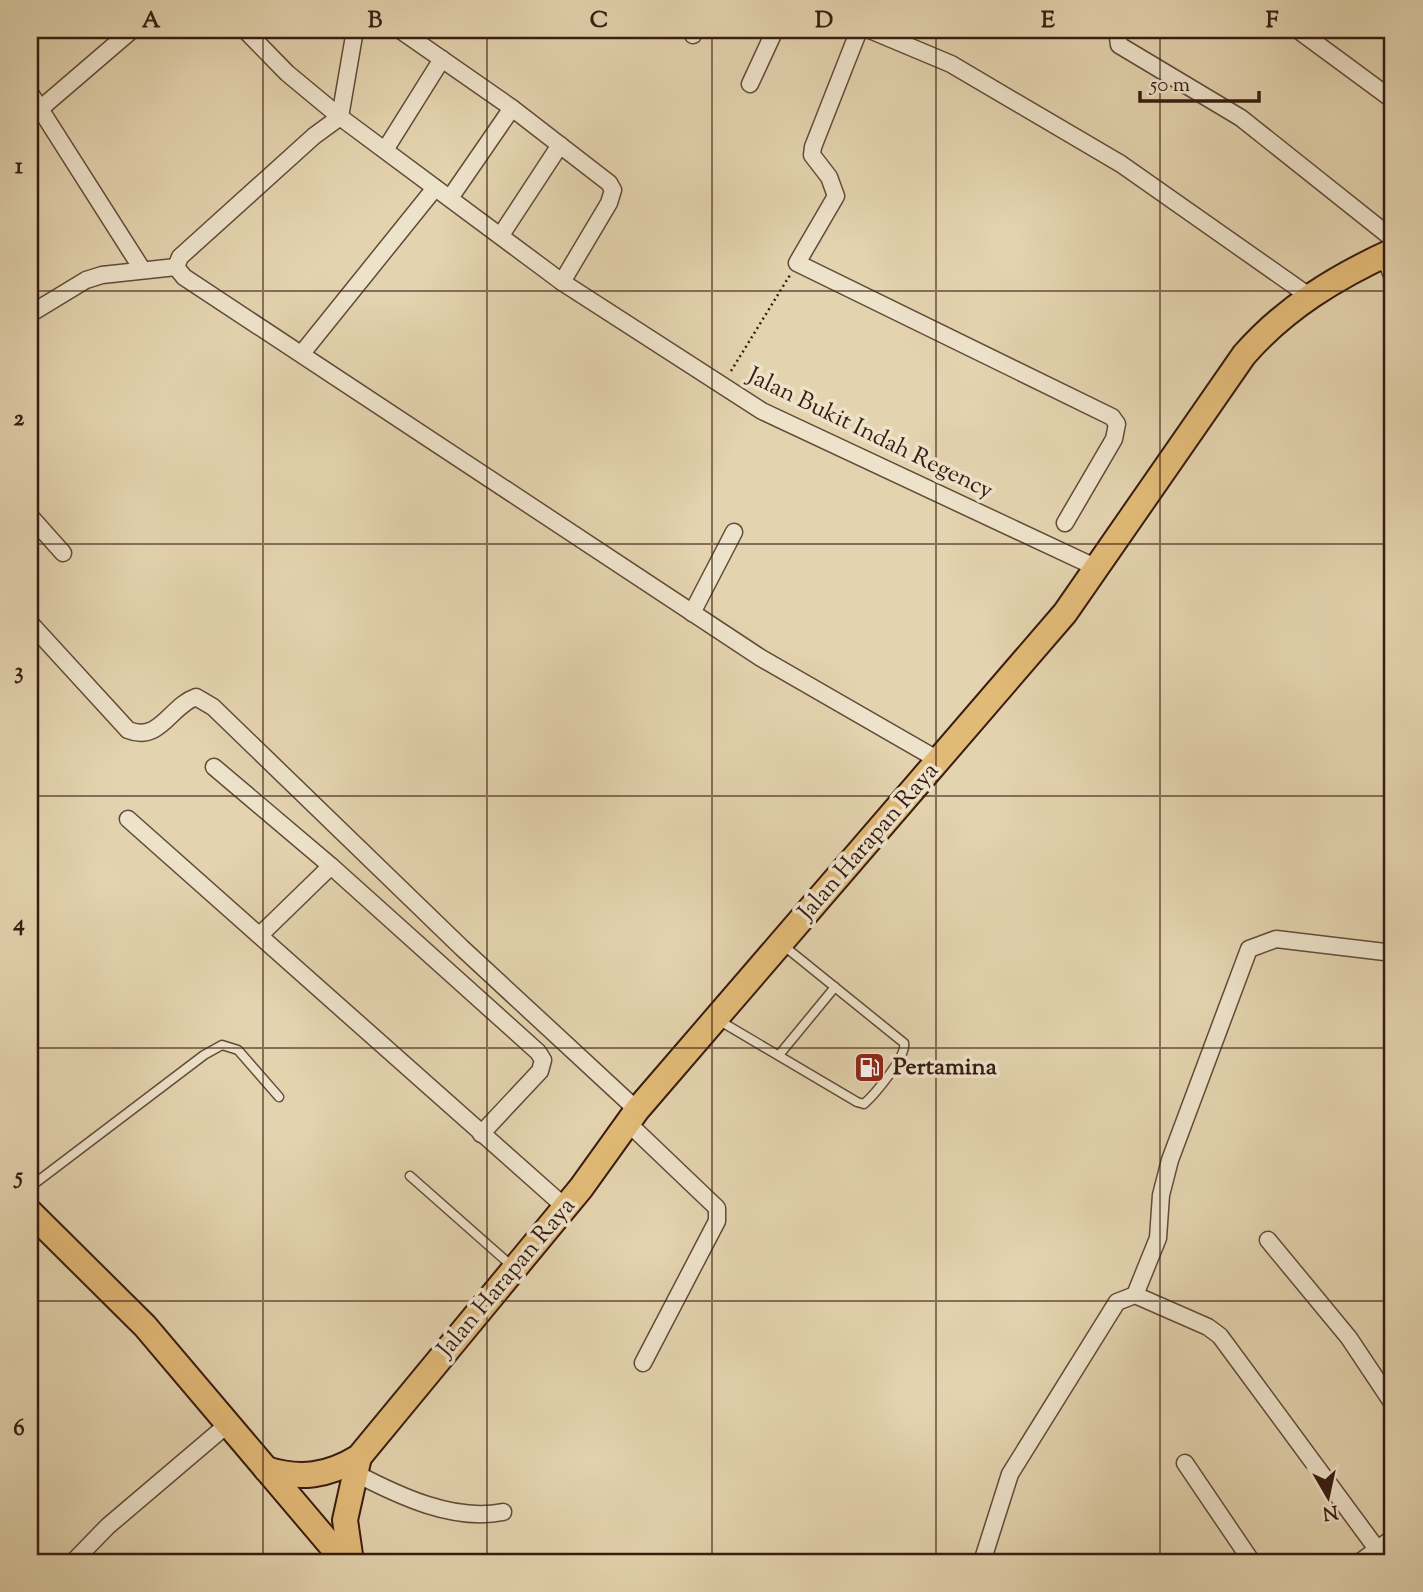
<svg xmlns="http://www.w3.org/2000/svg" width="1423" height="1592" font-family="'Sorts Mill Goudy',serif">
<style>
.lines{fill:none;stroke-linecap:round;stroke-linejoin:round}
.service-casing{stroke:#634a38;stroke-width:11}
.minor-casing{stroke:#634a38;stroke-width:19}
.primary-casing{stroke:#381c10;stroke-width:28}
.path{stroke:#381c10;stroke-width:2.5;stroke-dasharray:2 3.5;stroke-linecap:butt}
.service{stroke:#ede2ca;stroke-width:8}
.minor{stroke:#ede2ca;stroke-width:16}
.primary{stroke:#e2ba77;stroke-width:24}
.grid{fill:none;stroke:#381c10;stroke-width:2;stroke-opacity:0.55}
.labels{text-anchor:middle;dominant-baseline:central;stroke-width:7;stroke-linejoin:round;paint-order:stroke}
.street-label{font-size:24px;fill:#381c10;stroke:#ede2ca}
.poi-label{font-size:24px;font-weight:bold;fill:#381c10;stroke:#ede2ca;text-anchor:start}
.neatline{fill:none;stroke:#381c10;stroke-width:2.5}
.grid-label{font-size:23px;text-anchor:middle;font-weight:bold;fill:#381c10}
</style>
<rect width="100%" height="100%" fill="#e3d3ae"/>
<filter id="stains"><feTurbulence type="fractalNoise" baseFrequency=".00286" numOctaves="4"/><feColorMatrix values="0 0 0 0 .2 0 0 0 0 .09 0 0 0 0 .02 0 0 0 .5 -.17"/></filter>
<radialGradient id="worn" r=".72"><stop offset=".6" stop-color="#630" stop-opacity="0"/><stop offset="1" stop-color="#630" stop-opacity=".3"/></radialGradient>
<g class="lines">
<defs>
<g id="service">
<path d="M720,1021L857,1102L864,1104C875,1094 907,1056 904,1043L784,946"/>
<path d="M779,1055L835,987"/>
<path d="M410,1176L513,1267"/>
<path d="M30,1187L204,1055L222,1045L238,1050L279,1097"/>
</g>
<g id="minor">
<path d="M245,30L287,73L340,117L355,30"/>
<path d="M400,30L512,108L609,183L613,190L609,203L562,282"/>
<path d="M859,30L813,147L812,155L829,177L836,196L797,263L1112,417L1117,424L1114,439L1065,523"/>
<path d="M870,30L951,64L1121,164L1309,296"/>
<path d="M1117,30L1119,45L1241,118L1393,239"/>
<path d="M1298,30L1393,100"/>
<path d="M693,35L695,30"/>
<path d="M750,84L775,30"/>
<path d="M30,93L142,269"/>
<path d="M40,109L132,30"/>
<path d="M385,150L442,59"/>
<path d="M450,198L512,108"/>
<path d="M501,235L560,145"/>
<path d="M1384,255L1393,278"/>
<path d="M176,267L180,257L314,136L340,117L562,282L762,411L1095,567"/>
<path d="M176,267L184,277L761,658L940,761"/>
<path d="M30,314L86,280L102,275L176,267"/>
<path d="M303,352L435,188"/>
<path d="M30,516L63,553"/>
<path d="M692,613L734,532"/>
<path d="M30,623L128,730C160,743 170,706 196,697L213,707L462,948L637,1110"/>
<path d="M214,767L331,866L538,1052L543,1060L540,1071L481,1134"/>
<path d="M128,819L565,1207"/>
<path d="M261,934L331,866"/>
<path d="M628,1123L717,1208V1221L643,1363"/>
<path d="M1268,1240L1349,1338L1393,1404"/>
<path d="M1135,1295L1158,1238L1161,1195L1170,1160L1249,949L1276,939L1393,953"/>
<path d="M1185,1463L1252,1562"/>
<path d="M355,1473C399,1496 454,1522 503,1512"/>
<path d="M73,1562L108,1526L228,1424"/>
<path d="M982,1562L1010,1474L1117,1302L1135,1295L1208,1327L1220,1336L1377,1549"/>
<path d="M1360,1562L1393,1538"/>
</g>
<g id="primary">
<path d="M30,1212L145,1326L345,1562"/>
<path d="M266,1469C300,1480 328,1476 359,1457L581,1188L637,1110L1065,613L1244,355C1285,308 1336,277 1393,251"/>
<path d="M351,1562L345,1520L359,1457"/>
</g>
</defs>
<!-- service casing -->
<use href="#service" class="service-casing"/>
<!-- minor casing -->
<use href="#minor" class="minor-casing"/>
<!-- primary casing -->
<use href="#primary" class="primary-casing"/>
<!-- path -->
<path class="path" d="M731,371L790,275"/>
<!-- service -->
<use href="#service" class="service"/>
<!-- minor -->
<use href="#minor" class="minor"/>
<!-- primary -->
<use href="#primary" class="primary"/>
</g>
<!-- grid -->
<path class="grid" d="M263,30V1562M487,30V1562M712,30V1562M936,30V1562M1160,30V1562M30,291H1393M30,544H1393M30,796H1393M30,1048H1393M30,1301H1393"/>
<!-- icons -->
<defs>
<symbol id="fuel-square" viewBox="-11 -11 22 22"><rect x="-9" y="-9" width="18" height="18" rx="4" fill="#8f2418" stroke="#ede2ca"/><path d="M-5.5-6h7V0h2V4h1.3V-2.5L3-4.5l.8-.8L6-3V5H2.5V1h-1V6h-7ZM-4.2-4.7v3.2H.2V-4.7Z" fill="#fff"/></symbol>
</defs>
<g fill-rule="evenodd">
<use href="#fuel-square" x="852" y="1050" width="35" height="35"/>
</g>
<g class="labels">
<!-- street labels -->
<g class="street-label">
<text transform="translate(870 434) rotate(26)">Jalan Bukit Indah Regency</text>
<text transform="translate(869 842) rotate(-49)">Jalan Harapan Raya</text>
<text transform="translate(507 1278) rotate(-50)">Jalan Harapan Raya</text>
</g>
<!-- poi labels -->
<g class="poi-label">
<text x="893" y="1068">Pertamina</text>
</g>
</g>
<!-- margin -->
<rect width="1423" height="1592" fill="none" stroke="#e3d3ae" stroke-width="77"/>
<!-- north arrow -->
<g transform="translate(1328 1497) rotate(171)" stroke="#ede2ca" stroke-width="5" paint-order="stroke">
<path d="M0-5L12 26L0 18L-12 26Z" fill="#381c10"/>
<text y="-10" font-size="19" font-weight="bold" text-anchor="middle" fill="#381c10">N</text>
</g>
<!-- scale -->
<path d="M1140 91v10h119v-10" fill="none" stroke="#381c10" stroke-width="3.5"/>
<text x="1150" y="91" font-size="21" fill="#381c10" stroke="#ede2ca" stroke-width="5" paint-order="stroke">50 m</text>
<rect x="38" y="38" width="1346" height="1516" class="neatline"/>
<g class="grid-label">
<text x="151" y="27">A</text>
<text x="375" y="27">B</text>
<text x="599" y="27">C</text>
<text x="824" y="27">D</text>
<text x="1048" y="27">E</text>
<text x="1272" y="27">F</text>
<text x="19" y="173">1</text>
<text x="19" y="425">2</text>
<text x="19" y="678">3</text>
<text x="19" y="930">4</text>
<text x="19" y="1183">5</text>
<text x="19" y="1435">6</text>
</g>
<rect width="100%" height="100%" filter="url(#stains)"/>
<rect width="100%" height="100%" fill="url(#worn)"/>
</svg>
